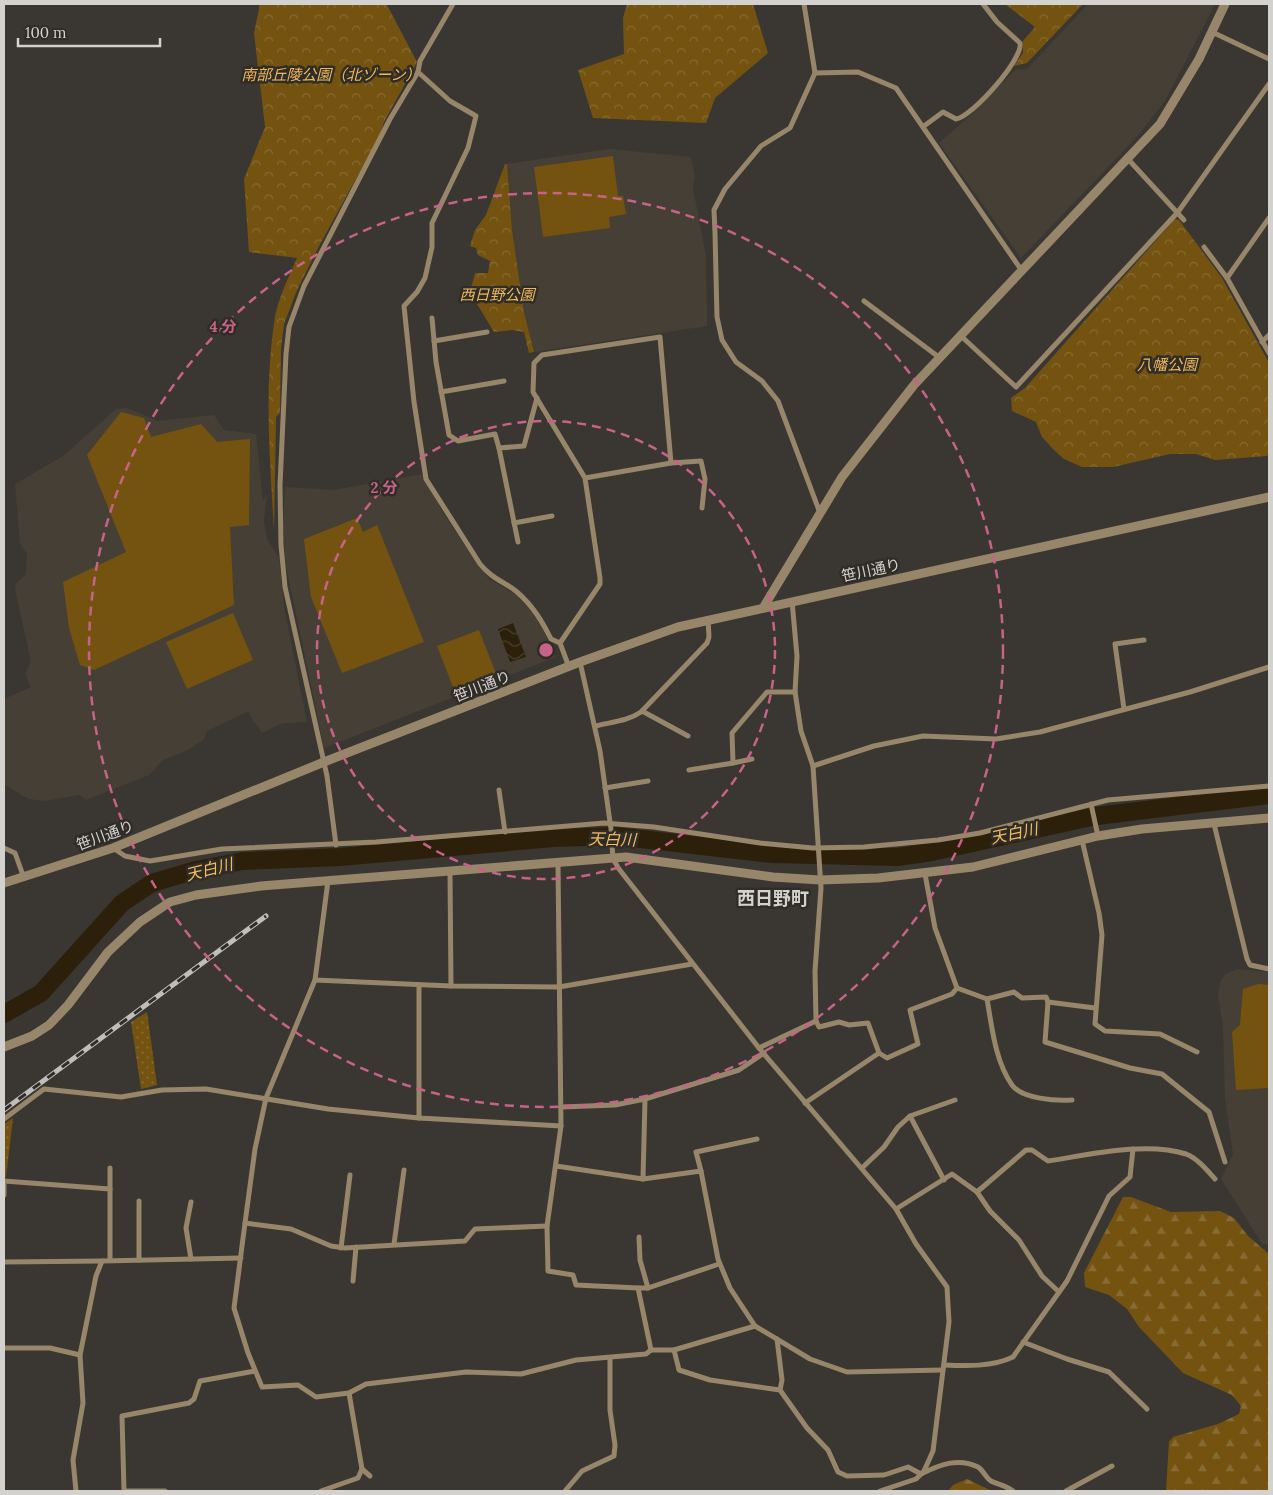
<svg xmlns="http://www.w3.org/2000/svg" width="1273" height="1495" font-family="Lora,'Noto Sans JP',serif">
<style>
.built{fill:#463f35}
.grass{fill:url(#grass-dots)}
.forest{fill:url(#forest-firs)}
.park{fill:url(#park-crowns)}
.pitch{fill:#745311}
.water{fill:url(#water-waves)}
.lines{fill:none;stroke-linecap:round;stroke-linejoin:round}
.river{stroke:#2c200a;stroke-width:18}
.minor{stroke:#97866a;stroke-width:5}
.tertiary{stroke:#97866a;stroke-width:9}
.rail-casing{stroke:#c0bebb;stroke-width:5}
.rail{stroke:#302d28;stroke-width:3;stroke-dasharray:9;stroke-linecap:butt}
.ring{fill:none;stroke:#c96289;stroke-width:2.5;stroke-dasharray:9 6}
.labels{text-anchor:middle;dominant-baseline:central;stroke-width:5;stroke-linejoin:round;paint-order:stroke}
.park-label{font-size:15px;font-style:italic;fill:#efb95a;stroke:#302d28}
.street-label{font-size:15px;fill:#d4d2cf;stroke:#302d28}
.water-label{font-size:16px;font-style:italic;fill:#f4bd5f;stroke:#302d28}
.quarter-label{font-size:18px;font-weight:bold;fill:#d4d2cf;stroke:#302d28}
.centre{fill:#c96289;stroke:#302d28;stroke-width:2.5}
.ring-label{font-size:15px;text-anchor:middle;font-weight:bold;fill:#c96289;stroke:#302d28;stroke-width:5;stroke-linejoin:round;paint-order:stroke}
</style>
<defs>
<pattern id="grass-dots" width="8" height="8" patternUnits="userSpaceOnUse" patternTransform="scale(1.25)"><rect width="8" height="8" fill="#745311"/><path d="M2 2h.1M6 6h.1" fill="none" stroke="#876b33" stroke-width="1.8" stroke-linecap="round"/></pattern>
<pattern id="forest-firs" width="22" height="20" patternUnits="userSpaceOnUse" patternTransform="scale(1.25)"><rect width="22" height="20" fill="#745311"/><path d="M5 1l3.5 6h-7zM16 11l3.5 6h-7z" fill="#876b33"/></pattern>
<pattern id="park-crowns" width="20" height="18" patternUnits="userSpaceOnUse" patternTransform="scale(1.25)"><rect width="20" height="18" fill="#745311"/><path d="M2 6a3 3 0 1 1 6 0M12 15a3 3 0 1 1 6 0" fill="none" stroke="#876b33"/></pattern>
<pattern id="water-waves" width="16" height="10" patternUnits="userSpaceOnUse" patternTransform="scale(1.25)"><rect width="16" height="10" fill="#2c200a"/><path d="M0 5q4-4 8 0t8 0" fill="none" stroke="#4a402d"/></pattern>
</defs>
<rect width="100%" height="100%" fill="#3a3732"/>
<!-- built -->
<g class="built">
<path d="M1088,4H1215L1165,101L1135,139L1021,258L939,143L974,112L1015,70L1027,69Z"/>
<path d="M609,149L691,157L695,178L693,188L706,256L707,326L534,352L524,312L512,229L507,164Z"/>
<path d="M127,408L158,421L214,415L224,430L256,434L263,501L267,494L264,521L267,539L279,557L284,607L307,722L283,723L262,733L251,717L249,711L207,731L204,739L188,750L163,760L149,775L86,800L79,795L45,801L28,799L4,784V699L31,687L25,674L31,662L15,589L16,584L26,574L27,554L20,544L15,484L63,456L116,409Z"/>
<path d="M423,474L443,513L477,564L489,579L515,594L537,617L556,657L324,748L286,566L283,530L285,487L333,490Z"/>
<path d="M1237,969L1269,972V1244L1263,1245L1221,1179L1233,1154L1225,1098L1223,1026L1218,994L1221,980L1226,974Z"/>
</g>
<!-- grass -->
<g class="grass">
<path d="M147,1012L157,1085L141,1089L131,1022Z"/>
<path d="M13,1118L6,1177H4V1124Z"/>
</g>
<!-- forest -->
<g class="forest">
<path d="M1123,1197H1131L1171,1212L1220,1211L1234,1218L1248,1236L1269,1254V1491H1166L1169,1442L1173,1437L1218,1424L1239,1414L1241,1406L1232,1395L1183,1373L1139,1327L1127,1309L1109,1295L1085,1287L1084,1273Z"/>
<path d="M967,1479L992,1491H948L953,1485Z"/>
</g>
<!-- park -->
<g class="park">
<path d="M260,4H404L387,5L417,62L384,122L380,135L319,246L297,290L284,324L281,349L280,413L276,417L274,530C270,462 264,392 274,323C277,300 288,279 297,258L249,252L244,179L265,127L254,33Z"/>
<path d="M627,4H753L768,53L715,98L706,123L593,118L578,70L624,54L623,18Z"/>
<path d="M1005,4H1083L1027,63L1014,66L1023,53V41L1035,27Z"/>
<path d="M505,164H507L512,230L524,312L534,352L529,353L524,332L512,330L494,332L468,289L472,285L475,273H488L490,261L478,255L476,248L470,246L475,230L486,215Z"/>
<path d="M1175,219L1179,220L1222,278L1269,363V453L1267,456L1215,460L1196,454H1170L1113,467H1082L1064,459L1053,449L1042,437L1036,422L1012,411L1011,398L1025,388Z"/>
</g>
<!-- pitch -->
<g class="pitch">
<path d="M613,156L618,196H623L626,214L609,217L610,228L543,237L534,167Z"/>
<path d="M121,412L144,418L151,437L201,424L217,442L250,439L249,525L230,527L234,605L94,670L80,665L69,628L63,582L126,552L87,455Z"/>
<path d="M357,518L363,532L377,525L424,642L342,673L311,597L304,539Z"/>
<path d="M233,613L253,660L187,689L166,642Z"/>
<path d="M479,630L497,676L455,692L437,646Z"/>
<path d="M1258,984L1269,985V1088L1236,1090L1232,1032L1240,1025L1243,989Z"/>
</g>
<!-- water -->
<path class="water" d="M513,623L526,657L510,662L498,629Z"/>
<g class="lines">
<!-- river -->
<path class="river" d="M4,1014L41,993L122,903L152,883L196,870L243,861L340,857L554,838L615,836L772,854L897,857L932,852L1096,816L1269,795"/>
<!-- minor -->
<g class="minor">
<path d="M804,4L815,73L790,128L761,146L725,189L714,210L715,233L717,317L722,340L736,362L762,381L778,401L820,513"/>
<path d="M1212,32L1269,59"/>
<path d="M418,72L450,101L476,116L468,148L432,223V247L425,278L417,292L404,306L414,402L426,479L480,564C493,580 504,581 517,592C533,606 542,621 551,639L560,643"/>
<path d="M815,73L858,72L896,88L1022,271"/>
<path d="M924,126L943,112L956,119C972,117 1024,58 1020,43L997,22L983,4"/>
<path d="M1127,158L1184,220"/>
<path d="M1204,247L1227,278L1269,353"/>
<path d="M1227,278L1269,218"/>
<path d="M864,301L940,358"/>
<path d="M432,318L436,362L449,435L458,441L495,434L499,448"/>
<path d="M961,336L1016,387L1178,212L1269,84"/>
<path d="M434,341L487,332"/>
<path d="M1262,342L1269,335"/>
<path d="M441,392L504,381"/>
<path d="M671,463L701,461L705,479L702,508"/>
<path d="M514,523L552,516"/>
<path d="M518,542L499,448L524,446L537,398"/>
<path d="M792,601L797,656L795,692L801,731L813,766L821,888L815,971L816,1021L819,1027L839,1022L849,1025L868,1023L879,1053"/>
<path d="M560,643L600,584V578L585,478L533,392L534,363L542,355L660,337L671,463L585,478"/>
<path d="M560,643L569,667"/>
<path d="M580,662L600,751L611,829L613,859L619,869L759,1048L896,1209L916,1244L947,1287L949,1322L933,1451L924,1471L916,1479L880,1491"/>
<path d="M1124,709L1115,644L1144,640"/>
<path d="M642,711L688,736"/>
<path d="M596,726C611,722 628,721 641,712L707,643L709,637L708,619"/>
<path d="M733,763L752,759"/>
<path d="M813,766L874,746L923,736L996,739L1040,732L1190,692L1269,667"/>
<path d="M689,770L733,763L732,733L767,692H795"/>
<path d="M605,788L648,781"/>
<path d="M499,790L505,832"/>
<path d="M1091,804L1098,836"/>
<path d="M1214,824L1247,959L1250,965L1269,969"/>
<path d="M1082,840L1099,913L1102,935L1095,1024L1105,1031L1160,1034L1197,1052"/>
<path d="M336,845L327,776L285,587L281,545L280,485L286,354L289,327L304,286L390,119L418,72L420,61L453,4"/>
<path d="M4,848L15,853L24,878"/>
<path d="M113,848L125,856L150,861L222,849L376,842L604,823L654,827L760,843L813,848L864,847L938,840L980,833L1108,800L1269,786"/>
<path d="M558,864L561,1126L547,1226L548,1271L573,1275L576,1285L638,1288L651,1350"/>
<path d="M450,872L451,986"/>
<path d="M328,881L315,980L266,1098L255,1149L245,1223L234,1308L248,1353L262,1387L298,1385L316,1397L349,1393L366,1384L466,1372L521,1374L576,1360L646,1354L651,1350H674L755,1326"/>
<path d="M315,980L451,986L559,987L692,964"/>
<path d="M419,985V1118"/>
<path d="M957,988L987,999C992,1027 995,1061 1012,1085C1022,1099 1056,1101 1072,1100"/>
<path d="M987,999L1014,992L1022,998L1046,997L1048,1002L1095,1008"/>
<path d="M1048,1002L1045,1042L1130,1068L1162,1074L1209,1112L1225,1162"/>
<path d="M759,1048L816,1021"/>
<path d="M805,1103L879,1053L887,1058L918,1044L910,1010L952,994L957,988L935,928L925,874"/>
<path d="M561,1107L615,1105L645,1099L739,1070L764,1053"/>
<path d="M910,1116L944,1180"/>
<path d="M4,1119L44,1089L121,1097L162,1090L206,1089L328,1109L419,1118L561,1126"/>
<path d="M556,1166L643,1179L701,1171L718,1259L730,1288L755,1326L810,1359L847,1372L943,1370"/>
<path d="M862,1168L884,1147L898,1127L910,1116L955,1100"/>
<path d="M701,1171L696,1152L757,1139"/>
<path d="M643,1179L645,1099"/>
<path d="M110,1189V1168"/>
<path d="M977,1192L990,1211L1019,1240L1042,1276L1059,1292"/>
<path d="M4,1195V1181L110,1189V1259"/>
<path d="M139,1201V1260"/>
<path d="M191,1202L186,1228L191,1259"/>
<path d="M896,1209L952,1174L977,1192L1026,1150H1032L1048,1161C1088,1155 1145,1141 1186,1154C1197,1158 1207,1170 1215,1179"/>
<path d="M245,1223L291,1229L331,1246L345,1248L465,1241L475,1229L547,1226"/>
<path d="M639,1237L640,1260L648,1288"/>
<path d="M394,1244L404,1170"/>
<path d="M341,1248L350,1175"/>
<path d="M4,1262L102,1261"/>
<path d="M353,1281L356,1247"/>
<path d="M638,1288H648L719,1264"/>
<path d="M777,1339L782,1380L780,1390"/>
<path d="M1023,1342L1067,1359L1109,1372L1147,1409"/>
<path d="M4,1348H50L80,1355"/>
<path d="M674,1350L679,1370L710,1380L780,1390L807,1428L828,1450L838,1472L847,1476L884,1475L908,1467L921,1474C939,1465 958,1457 978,1467C983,1470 986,1478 991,1481C999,1485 1005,1485 1013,1491"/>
<path d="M944,1365C966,1366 992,1367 1013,1357L1067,1281L1109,1196L1130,1177L1133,1149"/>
<path d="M362,1469L370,1476"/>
<path d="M76,1491L73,1460L83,1403L80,1355L96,1276L102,1261L241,1258"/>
<path d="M124,1491L122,1416L189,1403L194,1399L200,1381L255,1371"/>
<path d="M125,1491H165"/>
<path d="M321,1491L358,1478L362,1469L349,1393"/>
<path d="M565,1491L582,1471L614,1456L615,1445L610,1410V1358"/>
<path d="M1066,1491L1112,1466"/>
</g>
<!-- tertiary -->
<g class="tertiary">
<path d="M763,608L842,477L914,385L1160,124L1199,59L1225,4"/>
<path d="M4,883L113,848L324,762L580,662L678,627L1269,497"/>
<path d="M4,1047L32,1036L49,1025L68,1005L108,952L140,922L170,902L196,895L261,886L626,857L773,877L820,880L878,878L973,867L1098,836L1142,829L1269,818"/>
</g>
<defs>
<path id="rail" d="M4,1110L266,916"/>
</defs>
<!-- rail casing -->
<use href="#rail" class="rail-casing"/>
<!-- rail -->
<use href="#rail" class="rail"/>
</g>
<!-- distance rings -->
<g class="ring">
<circle cx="546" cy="650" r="229"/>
<circle cx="546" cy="650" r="457"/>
</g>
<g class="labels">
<!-- park labels -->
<g class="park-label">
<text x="331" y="74">南部丘陵公園（北ゾーン）</text>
<text x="497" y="294">西日野公園</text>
<text x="1167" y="364">八幡公園</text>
</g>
<!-- street labels -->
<g class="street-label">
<text transform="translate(871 570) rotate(-12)">笹川通り</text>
<text transform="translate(482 686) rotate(-21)">笹川通り</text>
<text transform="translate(105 835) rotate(-20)">笹川通り</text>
</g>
<!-- water labels -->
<g class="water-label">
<text transform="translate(1014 833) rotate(-12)">天白川</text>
<text transform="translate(612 839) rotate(1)">天白川</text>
<text transform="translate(209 869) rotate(-14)">天白川</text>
</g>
<!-- quarter labels -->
<g class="quarter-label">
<text x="773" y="898">西日野町</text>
</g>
</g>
<circle cx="546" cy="650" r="8" class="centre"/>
<g class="ring-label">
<text x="223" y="332">4 分</text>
<text x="384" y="493">2 分</text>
</g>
<!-- border -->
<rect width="1273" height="1495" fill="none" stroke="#d4d2cf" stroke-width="10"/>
<!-- scale -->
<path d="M18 38v8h142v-8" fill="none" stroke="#d4d2cf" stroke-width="2.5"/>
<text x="25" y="38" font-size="15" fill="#d4d2cf" stroke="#302d28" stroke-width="4" paint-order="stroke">100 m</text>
</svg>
